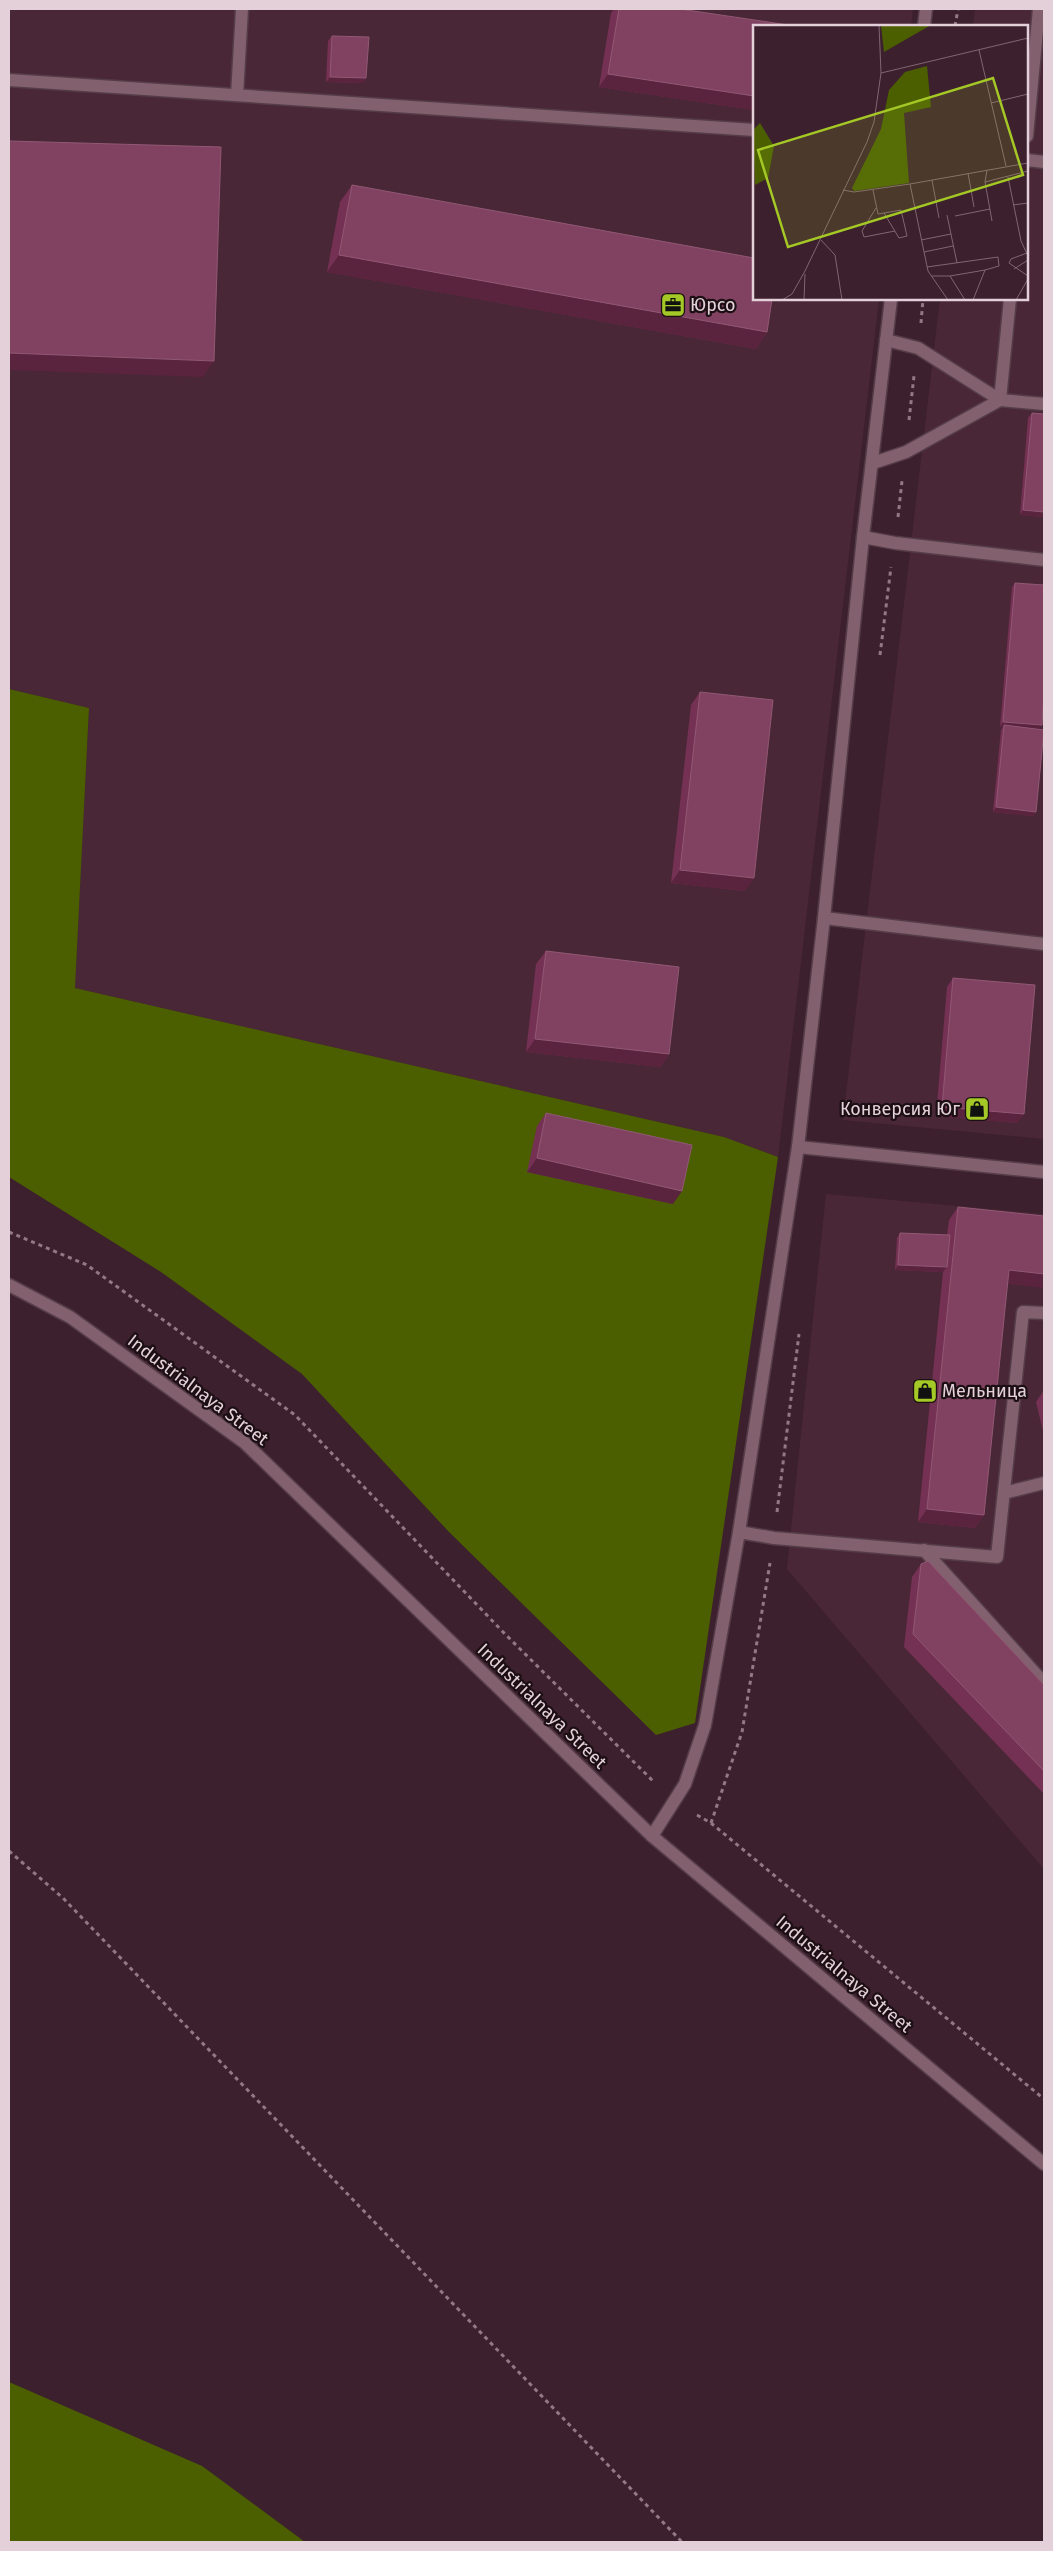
<svg xmlns="http://www.w3.org/2000/svg" width="1053" height="2551" font-family="'Fira Sans',sans-serif">
<style>
.built{fill:#4a2737}
.forest{fill:#4b5e00}
.lines{fill:none;stroke-linecap:round;stroke-linejoin:round}
.service-casing{stroke:#553d48;stroke-width:15}
.secondary-casing{stroke:#553d48;stroke-width:15}
.path{stroke:#927984;stroke-width:3;stroke-dasharray:4 4;stroke-linecap:butt}
.service{stroke:#82606e;stroke-width:12}
.secondary{stroke:#82606e;stroke-width:12}
.wall{fill:#753153}
.shaded-wall{fill:#5a233e}
.building{fill:#814261;stroke:#915874}
.labels{text-anchor:middle;dominant-baseline:central;stroke-width:4.5;stroke-linejoin:round;paint-order:stroke}
.poi-label{font-size:18px;fill:#e4d0d8;stroke:#1c0f14;text-anchor:start}
.street-label{font-size:18px;fill:#e4d0d8;stroke:#1c0f14}
.inset-road{fill:none;stroke:#806671;stroke-width:1}
.view{fill:#a4c825;fill-opacity:0.15;stroke:#a4c825;stroke-width:2.5}
.inset-edge{fill:none;stroke:#e4d0d8;stroke-width:2.5}
</style>
<rect width="100%" height="100%" fill="#3d202d"/>
<!-- built -->
<g class="built">
<path d="M9,9H913L911,26H754V299H879L778,1157L724,1137L75,988L89,708L9,689Z"/>
<path d="M975,9H1044V1139L843,1120L940,299H1027V26H973Z"/>
<path d="M826,1194L1044,1214V1869L787,1569Z"/>
</g>
<!-- forest -->
<g class="forest">
<path d="M9,689L89,708L75,988L724,1137L778,1157L695,1723L656,1735L449,1532L302,1374L161,1272L9,1177Z"/>
<path d="M9,2382L202,2466L305,2542H9Z"/>
</g>
<g class="lines">
<defs>
<g id="service">
<path d="M9,80L754,130"/>
<path d="M237,95L242,9"/>
<path d="M1027,136L1039,9"/>
<path d="M1027,160L1044,162"/>
<path d="M886,340L918,348L1000,400L1044,404"/>
<path d="M1000,400L1010,299"/>
<path d="M873,463L906,452L1000,400"/>
<path d="M863,537L895,543L1044,560"/>
<path d="M824,918L1044,944"/>
<path d="M798,1147L1044,1172"/>
<path d="M1004,1493L1044,1483"/>
<path d="M739,1532L774,1538L997,1557L1023,1312L1044,1313"/>
<path d="M924,1550L1044,1683"/>
</g>
<g id="secondary">
<path d="M924,26L926,9"/>
<path d="M9,1285L70,1317L245,1443L652,1836L1044,2164"/>
<path d="M652,1836L685,1784L705,1725L739,1532L798,1147L824,918L863,537L891,299"/>
</g>
</defs>
<!-- service casing -->
<use href="#service" class="service-casing"/>
<!-- secondary casing -->
<use href="#secondary" class="secondary-casing"/>
<!-- path -->
<g class="path">
<path d="M955,26L958,9"/>
<path d="M921,323L923,299"/>
<path d="M909,420L914,376"/>
<path d="M898,517L902,481"/>
<path d="M880,655L891,567"/>
<path d="M9,1232L87,1265L295,1415L505,1634L654,1782"/>
<path d="M777,1512L799,1334"/>
<path d="M697,1815L711,1823L1044,2099"/>
<path d="M711,1823L742,1732L770,1563"/>
<path d="M9,1851L63,1898L682,2542"/>
</g>
<!-- service -->
<use href="#service" class="service"/>
<!-- secondary -->
<use href="#secondary" class="secondary"/>
</g>
<!-- wall -->
<g class="wall">
<path d="M614,9H680L754,26V110L599,87L611,13Z"/>
<path d="M332,36L366,78L363,83L326,82L328,41Z"/>
<path d="M352,185L767,332L756,349L327,272L340,202Z"/>
<path d="M1032,413L1044,517L1020,515L1028,418Z"/>
<path d="M1015,583L1039,729L1036,812L1033,816L993,812L1001,730L1003,727H1000L1012,587Z"/>
<path d="M700,692L745,891L671,883L691,705Z"/>
<path d="M1044,846V863H1043Z"/>
<path d="M546,951L669,1054L660,1067L526,1052L536,964Z"/>
<path d="M953,978L1024,1114L1017,1123L936,1116L947,987Z"/>
<path d="M546,1113L673,1204L527,1172L537,1126Z"/>
<path d="M958,1207L1007,1284L984,1515L975,1528L918,1522L943,1272L895,1270L897,1238L900,1233L947,1235L949,1220Z"/>
<path d="M1044,1390V1435L1036,1402Z"/>
<path d="M921,1564L1044,1685V1794L904,1647L912,1577Z"/>
</g>
<!-- shaded-wall -->
<g class="shaded-wall">
<path d="M608,74L754,96V110L599,87Z"/>
<path d="M330,77L366,78L363,83L326,82Z"/>
<path d="M339,255L767,332L756,349L327,272Z"/>
<path d="M9,353L214,361L203,377L9,370Z"/>
<path d="M1023,510L1044,512V517L1020,515Z"/>
<path d="M1003,722L1042,725L1038,730L1004,725L1003,727H1000Z"/>
<path d="M996,807L1036,812L1033,816L993,812Z"/>
<path d="M680,870L754,878L745,891L671,883Z"/>
<path d="M535,1039L669,1054L660,1067L526,1052Z"/>
<path d="M942,1107L1024,1114L1017,1123L936,1116Z"/>
<path d="M537,1158L682,1191L673,1204L527,1172Z"/>
<path d="M898,1265L947,1267L943,1272L895,1270Z"/>
<path d="M1009,1270L1044,1274V1288L1000,1283Z"/>
<path d="M927,1509L984,1515L975,1528L918,1522Z"/>
</g>
<!-- building -->
<g class="building">
<path d="M619,9H680L795,26H754V96L608,74Z"/>
<path d="M332,36L369,37L366,78L330,77Z"/>
<path d="M9,141L221,147L214,361L9,353Z"/>
<path d="M352,185L754,258V299H772L767,332L339,255Z"/>
<path d="M1032,413L1044,414V512L1023,510Z"/>
<path d="M1015,583L1044,585V692L1042,725L1003,722Z"/>
<path d="M700,692L773,700L754,878L680,870Z"/>
<path d="M1004,725L1044,730L1036,812L996,807Z"/>
<path d="M546,951L679,967L669,1054L535,1039Z"/>
<path d="M953,978L1035,985L1024,1114L942,1107Z"/>
<path d="M546,1113L692,1145L682,1191L537,1158Z"/>
<path d="M958,1207L1044,1216V1274L1009,1270L984,1515L927,1509Z"/>
<path d="M900,1233L950,1235L947,1267L898,1265Z"/>
<path d="M928,1561L1044,1685V1771L913,1634L921,1564Z"/>
</g>
<!-- icons -->
<defs>
<symbol id="office-square" viewBox="-11 -11 22 22"><rect x="-9" y="-9" width="18" height="18" rx="4" fill="#a4c825" stroke="#1c0f14"/><path d="M-6-3h4V-5.5h4V-3h4V5H-6ZM-1-4.5V-3h2v-1.5ZM-6 0V1H6V0Z" fill="#111"/></symbol>
<symbol id="shop-square" viewBox="-11 -11 22 22"><rect x="-9" y="-9" width="18" height="18" rx="4" fill="#a4c825" stroke="#1c0f14"/><path d="M-5-2.5h2.3a2.7 3.5 0 0 1 5.4 0H5L5.5 6h-11ZM-1.5-2.5h3a1.5 2.3 0 0 0-3 0Z" fill="#111"/></symbol>
</defs>
<g fill-rule="evenodd">
<use href="#office-square" x="659" y="291" width="28" height="28"/>
<use href="#shop-square" x="963" y="1095" width="28" height="28"/>
<use href="#shop-square" x="911" y="1377" width="28" height="28"/>
</g>
<g class="labels">
<!-- poi labels -->
<g class="poi-label">
<text x="690" y="305">Юрсо</text>
<text x="960" y="1109" text-anchor="end">Конверсия Юг</text>
<text x="942" y="1391">Мельница</text>
</g>
<!-- street labels -->
<g class="street-label">
<text transform="translate(198 1390) rotate(37)">Industrialnaya Street</text>
<text transform="translate(542 1706) rotate(44)">Industrialnaya Street</text>
<text transform="translate(844 1974) rotate(40)">Industrialnaya Street</text>
</g>
</g>
<!-- overview -->
<g transform="translate(753 25)">
<rect width="275" height="275" fill="#3d202d"/>
<path d="M128,0H178L131,27ZM174,41L178,82L151,88L156,158L101,166L99,163L128,104L136,65L152,47ZM7,98L21,121L15,153L2,160L0,105Z" fill="#4b5e00"/>
<path class="inset-road" d="M226,25L253,141M128,48L275,13M238,78L275,69M234,145L232,157L239,196M215,148L221,182M255,152L268,216L275,231M179,155L186,193M232,157L275,146M157,159L175,246L195,275M90,165L101,167L157,159L275,138M120,165L125,189L131,188L148,185L154,211L146,213L131,188M260,180L275,178M123,183L109,206L111,212L142,206M194,190L204,238M202,191L237,184M68,215L82,230L89,275M168,215L198,209M171,227L200,221M274,228L258,234L256,238L275,251M174,242L245,232L246,241L232,245M261,244L275,235M179,251H197M29,275L39,269L52,246L114,117L121,97L128,48L126,0M51,275L52,249M212,275L197,251L232,245L220,275M263,275L275,254"/>
<path class="view" d="M240,53L270,150L35,222L5,125Z"/>
<rect width="275" height="275" class="inset-edge"/>
</g>
<!-- border -->
<rect width="1053" height="2551" fill="none" stroke="#e4d0d8" stroke-width="20"/>
</svg>
